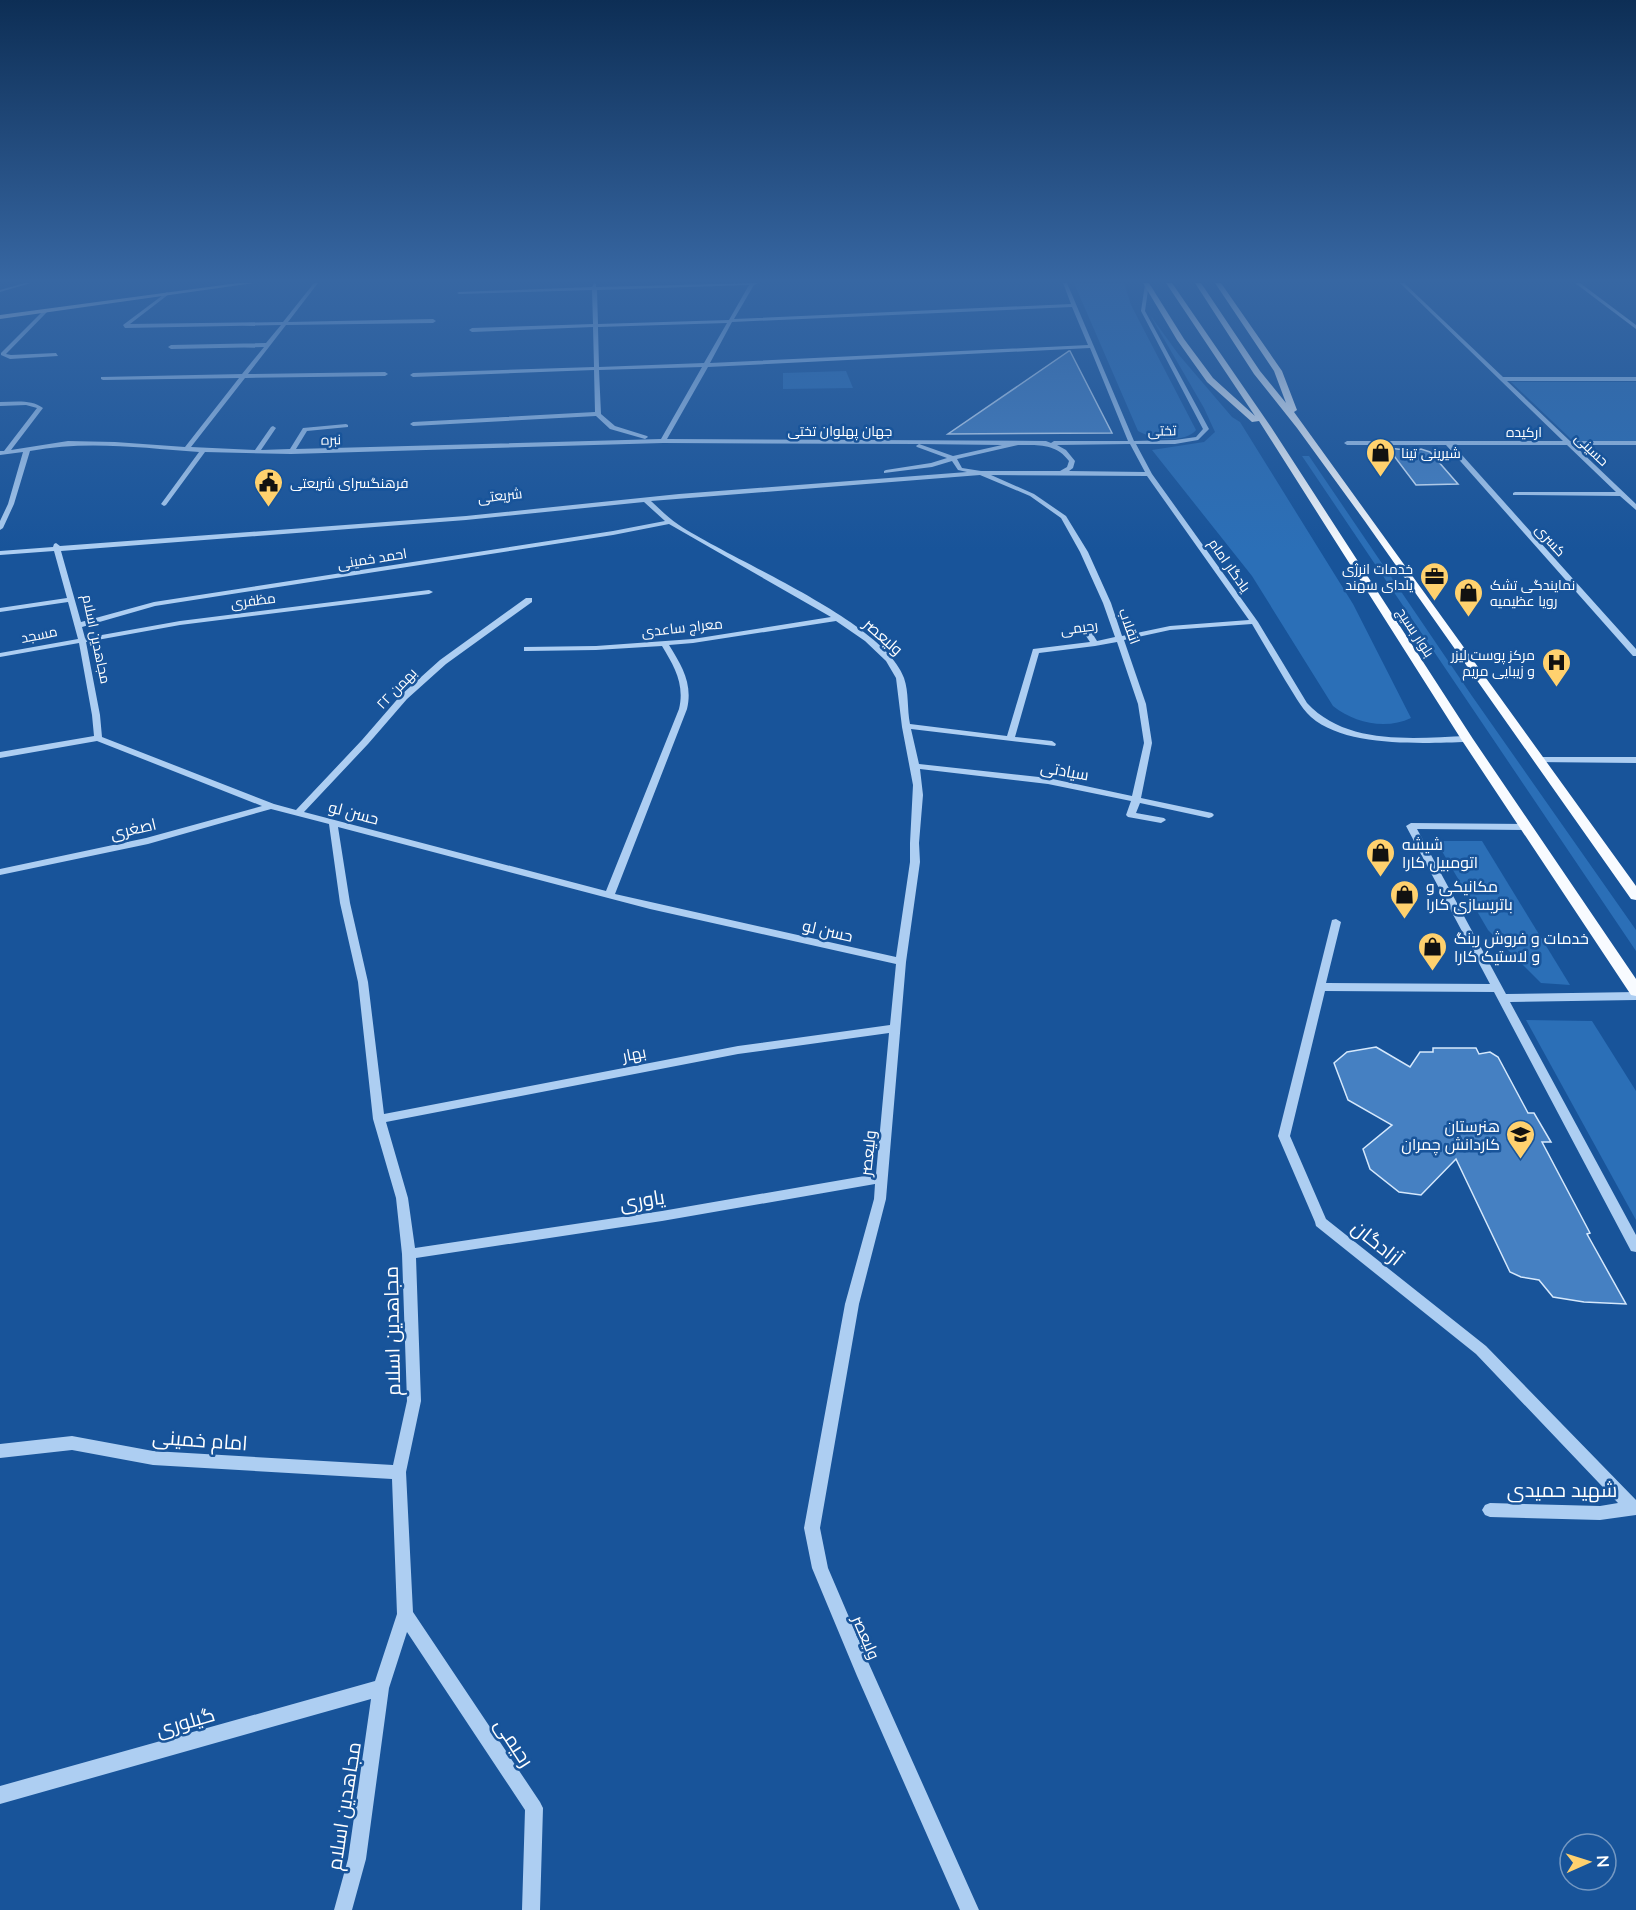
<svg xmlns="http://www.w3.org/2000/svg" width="1636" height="1910" font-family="Lato,Cairo,sans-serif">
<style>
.green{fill:#2b6fb7}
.building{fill:#4580c2;stroke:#d5e8fc;stroke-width:1.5}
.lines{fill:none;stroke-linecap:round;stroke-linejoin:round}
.minor{fill:#adcef2;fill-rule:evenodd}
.major{fill:#f8fbff;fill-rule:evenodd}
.labels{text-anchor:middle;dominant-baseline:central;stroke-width:5;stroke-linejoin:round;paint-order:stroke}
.far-street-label{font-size:14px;fill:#fff;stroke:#18549a}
.far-poi-label{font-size:14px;fill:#fff;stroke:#18549a;text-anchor:start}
.street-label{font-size:16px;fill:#fff;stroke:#18549a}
.poi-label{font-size:16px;fill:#fff;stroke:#18549a;text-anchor:start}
.near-street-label{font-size:20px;fill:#fff;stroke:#18549a}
</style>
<rect width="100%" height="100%" fill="#18549a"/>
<!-- green -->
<g class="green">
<path d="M1074,283H1124L1131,305L1196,430C1185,444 1151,439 1138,431Z"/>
<path d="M1150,315L1179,355L1232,417L1240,422L1353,604L1411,718C1386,730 1354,723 1333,706L1252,576L1152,450L1204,442L1215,432L1204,408Z"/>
<path d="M846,371L853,388L783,389V373Z"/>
<path d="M1511,382H1636V441H1573Z"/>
<path d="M1302,456H1309L1472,696L1636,930V951Z"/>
<path d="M1436,841H1482L1570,985L1541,983L1488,930Z"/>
<path d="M1526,1020L1592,1021L1636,1091V1220Z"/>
</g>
<!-- building -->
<g class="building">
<path d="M1070,351L1112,433L948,434L1069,351Z"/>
<path d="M1388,448L1415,451L1421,449L1430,452L1458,484L1416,485Z"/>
<path d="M1376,1047L1410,1067L1420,1052H1433V1048H1476L1479,1054L1490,1052L1498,1057L1528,1113H1534L1551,1142H1542L1590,1233L1587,1234L1626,1304L1584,1302L1553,1297L1539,1280L1521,1277L1510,1272L1456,1159L1421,1195L1399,1192L1370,1169L1363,1149L1392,1125L1348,1100L1334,1063L1347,1052Z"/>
</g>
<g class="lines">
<!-- minor -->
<g class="minor">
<path d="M25,283H31L0,292V290Z"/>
<path d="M314,283H318L288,322L433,319L436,321L433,323L286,325L248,374L385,372L388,374L385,376L245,378L191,447L255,450L271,427L273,426L276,428L261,450L290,449L303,428L346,424L348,425V427L307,431L296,449L661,439L702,367L599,370L601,414L615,426L647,436L648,437L645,439L610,429L596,416L413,426L410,424L413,422L595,412L594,370L413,377L410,375L413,373L594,367L593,327L472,332L469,330L472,328L593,324L592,290L459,294L457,293L459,292L592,287L594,283L596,284V287L758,283L754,285L734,319L1071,304L1063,283H1067L1134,441L1175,440L1196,437L1203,429L1141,311L1145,284L1149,283L1145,311L1209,429L1198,440L1175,444H1136L1152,474L1258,622L1307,703C1347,746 1414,738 1467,736L1471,739L1467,742C1424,743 1346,748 1311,717C1300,707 1293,692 1285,680C1274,661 1263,643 1252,624L1170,630L1124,640L1146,704L1152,743L1141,798L1212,813L1214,815L1212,817L1209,818L1140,803L1136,813L1164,818L1166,820L1161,823L1128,817L1126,815L1131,801L1048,784L920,769L923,795L919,843L920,862L906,962L886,1199L859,1304L820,1528L828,1568L869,1664L979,1910H960L857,1676L812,1568L804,1528L845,1304L874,1199L875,1184L662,1221L416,1258L421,1401L406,1472L413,1612L540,1802L543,1808L540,1910H522L525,1810L407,1632L389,1688L366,1859L352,1910H334L348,1859L371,1699L0,1804V1786L375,1681L397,1614L392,1479L153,1465L72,1450L0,1458V1444L72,1436L153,1451L393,1465L407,1401L402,1254L396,1198L373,1119L358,982L340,903L329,824L271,809L148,844L0,875V869L146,838L262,806L97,741L0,758V752L94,736L92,715L79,643L0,657V653L78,639L68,602L0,612V608L67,598L54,551L0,555V551L53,547L54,544L56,543L60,546L466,516L679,494L967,472L958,470L952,461L932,467L884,473V471L886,470L931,463L947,458L917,447L916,446L919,444L663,443L291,454L205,452L166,505L164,506L161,504L199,452C144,448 86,440 30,451L14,504L3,528L0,530V521L8,504L23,452L0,455V451H4L37,408L26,405L0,406V402C15,402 31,399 43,408L11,450L68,441L115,442L185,447L239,378L103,380L101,379V377L242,374L264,347L171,349L168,347L171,345L266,343L281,325L125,328L123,325L167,292L169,294L130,324L283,322ZM749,285L729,320L598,324L597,290ZM1072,307L1088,345L710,363L732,322ZM727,323L704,363L599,367L598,327ZM1090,348L1128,441H1054L1051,443L1046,441L667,439L708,367ZM919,444L1002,445L953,456ZM1130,444L1145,472L1069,471L1073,468L1075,461L1066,450L1057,445ZM1018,445C1037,445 1056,443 1069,461L1067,467L1060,471H981L962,468L957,459ZM980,475L1030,496L1061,518L1080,552L1103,603L1115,637L1097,641L1087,625H1084L1080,627L1090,642L1033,649L1007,736L910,724C907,709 909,692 904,678C884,621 731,560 679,525C668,518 660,509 651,501ZM991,475L1147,476L1249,620L1170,626L1122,636L1111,603L1088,552L1066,516L1034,494ZM644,502L665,521L613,531L154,602L81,622L61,551L466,520ZM669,524L831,617L693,639L596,646L524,647V651H527L596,650L662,646C674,666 685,684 679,709L606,891L304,812L368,744L407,699L446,664L532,602V598H526L440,660L401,695L362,740L296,810L274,804L102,737L100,715L86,642L180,625L429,594L433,592L429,590L180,621L85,638L82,627L155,606L613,535ZM836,621L865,641L886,661L896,678L902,727L913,785L910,843V862L896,957L615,894L687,709C693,684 682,666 669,645L693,643ZM1117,642L1138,704L1144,743L1132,796L1048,778L919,764L911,729L1055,746L1056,744L1052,741L1015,737L1039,653L1095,646ZM338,827L650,909L896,964L890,1025L738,1046L384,1114L368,982L350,903ZM889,1033L876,1174L662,1211L415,1248L408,1198L386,1122L738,1054Z"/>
<path d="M1400,283H1404L1503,377H1636V381H1507L1570,441H1636V445H1574L1636,504V510L1620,496L1513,495V493L1515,492H1616L1567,445H1453L1636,649V656H1633L1446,445H1347L1344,443L1347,441H1563Z"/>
<path d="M1575,283H1580L1636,325V329Z"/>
<path d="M45,309L49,310L6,354L11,355L56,353L58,356L10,359L1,355V353Z"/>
<path d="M1538,757H1636V763L1535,762V758Z"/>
<path d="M1411,823L1526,824L1531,827L1526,830L1417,829L1506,994L1636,992V1000L1510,1002L1636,1235V1252L1631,1251L1494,992L1325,991L1290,1136L1326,1219L1486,1346L1636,1500V1515L1600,1520L1490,1517L1485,1515L1482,1510L1485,1505L1490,1503L1600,1506L1618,1503L1476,1354L1316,1226L1315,1222L1278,1136L1332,920L1336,919L1341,922L1326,983L1490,984L1406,826Z"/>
</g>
<!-- major -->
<g class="major">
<path d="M238,283H254L0,319V315Z"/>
<path d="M1143,283H1149L1184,339L1213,378L1255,416L1166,283H1172L1271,427L1473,739L1636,979V996L1631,995L1461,739L1259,421L1252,422L1207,382L1177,340Z"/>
<path d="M1195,283H1201L1260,371L1286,403L1274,371L1215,283H1221L1282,371L1297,410L1294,412L1636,886V900L1631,899L1364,520L1297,428L1254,374Z"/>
</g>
</g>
<!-- sky -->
<linearGradient id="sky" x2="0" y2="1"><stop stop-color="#0d2e55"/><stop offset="0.51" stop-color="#3767a3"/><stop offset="1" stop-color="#3767a3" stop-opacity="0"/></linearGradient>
<rect width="1636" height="550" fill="url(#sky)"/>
<!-- icons -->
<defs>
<symbol id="shop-pin" viewBox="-11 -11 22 30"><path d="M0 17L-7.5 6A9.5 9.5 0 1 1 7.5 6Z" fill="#ffd16e" stroke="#18549a"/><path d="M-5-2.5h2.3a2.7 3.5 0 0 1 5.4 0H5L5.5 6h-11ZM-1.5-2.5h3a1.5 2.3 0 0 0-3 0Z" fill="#111"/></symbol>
<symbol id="civic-pin" viewBox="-11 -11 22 30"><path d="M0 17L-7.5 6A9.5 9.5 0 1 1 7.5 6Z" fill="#ffd16e" stroke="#18549a"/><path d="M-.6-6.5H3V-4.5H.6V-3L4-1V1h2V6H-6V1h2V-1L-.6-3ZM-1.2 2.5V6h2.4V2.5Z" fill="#111"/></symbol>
<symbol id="office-pin" viewBox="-11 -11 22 30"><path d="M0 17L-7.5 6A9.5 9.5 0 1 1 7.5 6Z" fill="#ffd16e" stroke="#18549a"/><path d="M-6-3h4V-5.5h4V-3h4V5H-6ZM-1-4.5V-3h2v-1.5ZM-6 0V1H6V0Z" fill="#111"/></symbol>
<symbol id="hospital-pin" viewBox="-11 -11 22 30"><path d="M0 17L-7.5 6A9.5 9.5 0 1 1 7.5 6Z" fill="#ffd16e" stroke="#18549a"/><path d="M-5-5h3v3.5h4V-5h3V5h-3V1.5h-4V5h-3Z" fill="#111"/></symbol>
<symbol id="school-pin" viewBox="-11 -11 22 30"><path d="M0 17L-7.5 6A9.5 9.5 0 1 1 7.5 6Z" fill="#ffd16e" stroke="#18549a"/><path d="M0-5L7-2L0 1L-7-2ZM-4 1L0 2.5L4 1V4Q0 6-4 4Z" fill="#111"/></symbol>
</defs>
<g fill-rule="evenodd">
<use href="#shop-pin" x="1364" y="436" width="33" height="45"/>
<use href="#civic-pin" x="252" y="466" width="33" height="45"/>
<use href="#office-pin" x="1418" y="560" width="33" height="45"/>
<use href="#shop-pin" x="1452" y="576" width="33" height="45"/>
<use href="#hospital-pin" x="1540" y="646" width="33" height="45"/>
<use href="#shop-pin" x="1364" y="836" width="33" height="45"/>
<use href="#shop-pin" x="1388" y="878" width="33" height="45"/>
<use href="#shop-pin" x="1416" y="930" width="33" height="45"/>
<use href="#school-pin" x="1504" y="1118" width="33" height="45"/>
</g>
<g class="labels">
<!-- far-street labels -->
<g class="far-street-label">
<text x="840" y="430">جهان پهلوان تختی</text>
<text transform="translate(1162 430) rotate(-1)">تختی</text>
<text x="1524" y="431">ارکیده</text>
<text transform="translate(331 439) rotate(-2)">نبره</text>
<text transform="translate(1592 449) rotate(44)">حسینی</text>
<text transform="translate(500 495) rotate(-6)">شریعتی</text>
<text transform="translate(1551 540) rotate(48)">کسری</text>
<text transform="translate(372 558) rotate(-9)">احمد خمینی</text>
<text transform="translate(1230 565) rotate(55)">یادگار امام</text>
<text transform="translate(253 600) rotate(-7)">مظفری</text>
<text transform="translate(1130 626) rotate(70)">انقلاب</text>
<text transform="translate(682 627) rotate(-6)">معراج ساعدی</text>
<text transform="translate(1079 627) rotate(-8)">رحیمی</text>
<text transform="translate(1416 632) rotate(57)">بلوار بسیج</text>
<text transform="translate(39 634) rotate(-11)">مسجد</text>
<text transform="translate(97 639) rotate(78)">مجاهدین اسلام</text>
<text transform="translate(396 688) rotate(-46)">۲۲ بهمن</text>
</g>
<!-- far-poi labels -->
<g class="far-poi-label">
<text x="1401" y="452">شیرینی تینا</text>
<text x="290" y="482">فرهنگسرای شریعتی</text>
<text x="1413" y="568" text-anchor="end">خدمات انرژی<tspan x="1413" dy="16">یلدای سهند</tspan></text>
<text x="1490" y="584">نمایندگی تشک<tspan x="1490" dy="16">رویا عظیمیه</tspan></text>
<text x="1535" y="654" text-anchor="end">مرکز پوست لیزر<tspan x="1535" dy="16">و زیبایی مریم</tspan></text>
</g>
<!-- street labels -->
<g class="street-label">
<text transform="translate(884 636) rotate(42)">ولیعصر</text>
<text transform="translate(1065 770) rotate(10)">سیادتی</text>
<text transform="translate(354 812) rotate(15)">حسن لو</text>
<text transform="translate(133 828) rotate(-13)">اصغری</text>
<text transform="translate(828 930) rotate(13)">حسن لو</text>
<text transform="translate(634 1053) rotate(-11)">بهار</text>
<text transform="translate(867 1153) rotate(-84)">ولیعصر</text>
<text transform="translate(867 1637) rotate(67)">ولیعصر</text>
</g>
<!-- poi labels -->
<g class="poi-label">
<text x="1402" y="843">شیشه<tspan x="1402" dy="18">اتومبیل کارا</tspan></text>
<text x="1426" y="885">مکانیکی و<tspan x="1426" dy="18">باتریسازی کارا</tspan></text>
<text x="1454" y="937">خدمات و فروش رینگ<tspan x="1454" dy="18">و لاستیک کارا</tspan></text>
<text x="1500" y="1125" text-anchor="end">هنرستان<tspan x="1500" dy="18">کاردانش چمران</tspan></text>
</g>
<!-- near-street labels -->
<g class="near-street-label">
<text transform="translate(642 1199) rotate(-9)">یاوری</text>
<text transform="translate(1378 1242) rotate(39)">آزادگان</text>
<text transform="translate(391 1331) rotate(-91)">مجاهدین اسلام</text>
<text transform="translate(200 1439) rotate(4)">امام خمینی</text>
<text x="1562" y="1489">شهید حمیدی</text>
<text transform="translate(185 1721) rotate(-16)">گیلوری</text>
<text transform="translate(515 1742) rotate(57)">رحیمی</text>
<text transform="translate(343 1806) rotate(-81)">مجاهدین اسلام</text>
</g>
</g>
<!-- north arrow -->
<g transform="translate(1588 1862) rotate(87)"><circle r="28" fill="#18549a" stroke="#7498c2" stroke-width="1.5"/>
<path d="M0-4.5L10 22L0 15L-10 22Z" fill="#ffd16e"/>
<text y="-9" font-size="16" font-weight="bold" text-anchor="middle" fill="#ffffff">N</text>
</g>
</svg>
